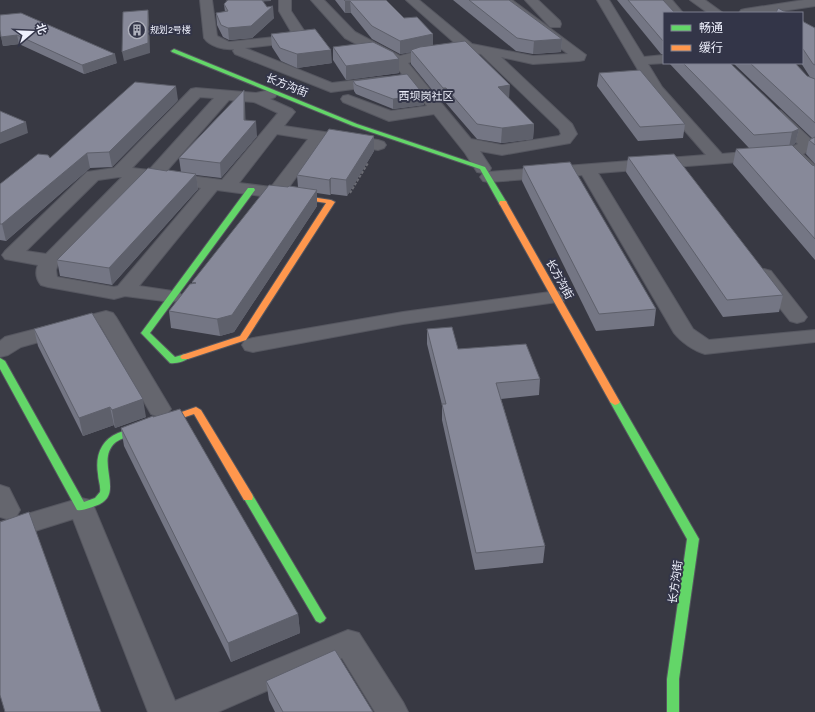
<svg xmlns="http://www.w3.org/2000/svg" width="815" height="712" font-family="Helvetica,'Noto Sans SC',sans-serif">
<style>
.lines{fill:none;stroke-linecap:round;stroke-linejoin:round}
.street-casing{stroke:#565760;stroke-width:2}
.fast-casing{stroke:#565760;stroke-width:2}
.slow-casing{stroke:#565760;stroke-width:2}
.path{stroke:#6a6b73;stroke-width:2;stroke-dasharray:3 1.5;stroke-linecap:butt}
.street{fill:#65666e;fill-rule:evenodd}
.fast{fill:#63d668;fill-rule:evenodd}
.slow{fill:#ff974d;fill-rule:evenodd}
.wall{fill:#747684}
.shaded-wall{fill:#5e606b}
.building{fill:#878999;stroke:#5e606b}
.labels{text-anchor:middle;dominant-baseline:central;stroke-width:4;stroke-linejoin:round;paint-order:stroke}
.far-poi-label{font-size:9px;fill:#eff1fd;stroke:#333548;text-anchor:start}
.street-label{font-size:11px;fill:#eff1fd;stroke:#333548}
.far-quarter-label{font-size:11px;fill:#eff1fd;stroke:#333548}
</style>
<rect width="100%" height="100%" fill="#383943"/>
<g class="lines">
<defs>
<g id="street">
<path d="M200,0H212L217,36L229,42L293,35L279,11V0H291V11L309,38L307,41L245,48L332,83L383,77L388,78L390,81L388,84L383,85L331,92L235,54L233,51L234,49C225,50 210,47 204,38Z"/>
<path d="M311,0H324L355,32L400,56L418,51L457,45L406,0H419L472,44L533,56L568,54L498,0H512L586,55L584,60L579,61L533,64L501,57L572,124L577,134L570,143L502,155L480,151L491,168L489,172L483,173L477,172L465,153L434,114L389,121L343,102L341,99L343,96L348,95L391,111L427,106L394,64L345,38ZM468,52L481,54L559,129L561,134L559,136L502,145L471,139L408,63L420,59Z"/>
<path d="M525,0H538L560,21L561,24L560,27H550Z"/>
<path d="M597,0H609L644,57L664,55L665,63L648,64L662,87L722,154L789,148L798,144L768,114L771,111L776,109L781,111L815,143L814,148L803,154L815,165V180L809,179L789,158L598,173L693,329L709,340L815,330V342L705,354C694,351 681,342 674,333L582,175L489,182L483,181L480,177L483,173L489,172L706,155L651,92Z"/>
<path d="M659,0H672L683,13H670Z"/>
<path d="M690,0H705L723,13H708Z"/>
<path d="M804,0H815V6L769,13H739L741,10L745,9Z"/>
<path d="M196,88L256,93L270,90L275,91L277,94L275,97L270,99L292,109L295,112L284,126L378,140L384,142L386,145L384,148L378,150L322,141L282,197L276,198L217,190L139,286L179,292L182,296L179,300L172,302L125,296L114,299L48,287L41,285C36,279 35,272 38,265L5,259L2,255L5,251L87,172L114,168L191,89ZM200,97L214,98L149,170L132,168ZM229,100L254,102L278,113L222,180L168,173L164,174ZM277,134L308,139L271,187L239,183ZM119,177H122L46,254L26,251L98,180ZM139,179L153,181L160,179L162,182L201,188L118,286L114,287L57,277L56,270L58,264Z"/>
<path d="M764,269L771,271L804,313L807,317L804,321L797,323L790,321L757,279L754,275L757,271Z"/>
<path d="M557,291L564,293L567,297L564,301L403,324L253,352L245,350L242,345L245,340L253,338L403,312Z"/>
<path d="M106,311L113,313L116,317L171,409L167,414L159,417L151,414L100,325L21,347L8,355L0,357V341L5,337Z"/>
<path d="M0,485L9,488L20,510L16,517L7,519L0,517Z"/>
<path d="M81,498L90,500L94,507L175,701L348,630L359,633L403,702L408,712H375L342,658L218,712H148L73,519L0,542V522Z"/>
</g>
<g id="fast">
<path d="M174,49L357,124L485,167L507,203L506,205H500L480,169L353,126L172,52L171,51Z"/>
<path d="M248,188H254L255,190L150,333L175,357L185,354L190,357C186,361 176,364 170,363L141,333Z"/>
<path d="M0,358L5,361L84,502L95,498L100,492C101,486 98,480 98,474C95,456 101,440 118,433C124,431 131,428 136,430L138,432L136,434C130,436 122,438 116,442C93,461 128,495 95,506C89,508 83,511 77,510L0,369Z"/>
<path d="M615,399L620,402L699,539L679,679V712H667V679L687,539L610,402Z"/>
<path d="M248,493L252,494L324,615L326,618L324,621L320,623L316,621L243,497L244,494Z"/>
</g>
<g id="slow">
<path d="M285,193L331,200L335,202L246,340L188,359H182L180,357L182,355L240,336L326,203L288,197L284,195Z"/>
<path d="M500,201H506L507,203L620,402L618,404L615,405L610,402L499,203Z"/>
<path d="M196,407L201,410L252,494L253,497L252,500H244L194,414L133,435L128,432L130,430Z"/>
</g>
</defs>
<!-- street casing -->
<use href="#street" class="street-casing"/>
<!-- fast casing -->
<use href="#fast" class="fast-casing"/>
<!-- slow casing -->
<use href="#slow" class="slow-casing"/>
<!-- path -->
<path class="path" d="M350,193L368,163"/>
<!-- street -->
<use href="#street" class="street"/>
<!-- fast -->
<use href="#fast" class="fast"/>
<!-- slow -->
<use href="#slow" class="slow"/>
</g>
<!-- wall -->
<g class="wall">
<path d="M227,0H271V1H263L274,18L252,38L229,40L223,37L217,25L216,13L225,12L224,4Z"/>
<path d="M335,0H386L404,18L433,34V45L509,99L534,124L533,139L501,143L477,139L445,102H442L411,64V52L400,54L372,39L351,13H345Z"/>
<path d="M453,0H509L562,39L561,52L533,54L516,51Z"/>
<path d="M617,0H663L664,13V54H661Z"/>
<path d="M802,21L815,28V164L806,154L809,140L812,138L733,63H795L807,76L812,78L810,77L801,63H802Z"/>
<path d="M0,30L117,63L84,74L19,44L3,46Z"/>
<path d="M271,34L332,63L297,68L281,61L272,47Z"/>
<path d="M333,47L399,73L346,80L333,60Z"/>
<path d="M669,63H730L799,129L795,144L792,145L812,165L815,166V260L733,164L736,149L749,148Z"/>
<path d="M599,73L685,124L683,138L638,141L597,86Z"/>
<path d="M353,81L424,105L393,109L356,94L354,91Z"/>
<path d="M244,90L245,104V120L257,136L221,178L196,175L198,189L112,285L60,276L57,260L181,172L179,158Z"/>
<path d="M178,100L112,167L90,168L6,241L0,240V184L50,158Z"/>
<path d="M374,136V151L347,196L331,194L330,195L317,193V206L234,332L220,336L171,328L169,311L192,284V282L288,187H298L297,175Z"/>
<path d="M628,157L783,295L779,312L723,317L626,172Z"/>
<path d="M523,166L656,309L654,326L596,331L522,181Z"/>
<path d="M34,329L146,417L115,428L114,425L83,436L38,346Z"/>
<path d="M427,329L458,349L540,379L539,395L501,399L545,546L543,563L475,570L442,420V405L427,344Z"/>
<path d="M121,428L298,614L300,633L231,662L124,446Z"/>
<path d="M266,681L373,712H275L269,700Z"/>
</g>
<!-- shaded-wall -->
<g class="shaded-wall">
<path d="M257,0H271V1L257,2Z"/>
<path d="M345,1H350L351,13H345Z"/>
<path d="M273,6L274,18L252,38L229,40L228,28Z"/>
<path d="M148,10L149,19L150,53L124,61L122,52Z"/>
<path d="M433,34V47L411,50V52L400,54V41Z"/>
<path d="M17,35L19,44L3,46L1,37Z"/>
<path d="M562,39L561,52L533,54L534,41Z"/>
<path d="M331,50L332,63L297,68V54Z"/>
<path d="M115,54L117,63L84,74L82,65Z"/>
<path d="M399,59V73L346,80V66Z"/>
<path d="M510,85L509,99L498,87Z"/>
<path d="M176,86L178,100L112,167L109,152Z"/>
<path d="M443,88H446L445,102H442Z"/>
<path d="M244,90L245,104L246,133L256,121L257,136L221,178L220,163Z"/>
<path d="M424,95V105L393,109V99Z"/>
<path d="M26,122L28,133L0,144V133Z"/>
<path d="M534,124L533,139L501,143L502,128Z"/>
<path d="M799,129L795,144L789,147L792,132Z"/>
<path d="M374,136V151L347,196L346,180Z"/>
<path d="M87,153L90,168L6,241L2,224Z"/>
<path d="M196,174L198,189L112,285L109,268Z"/>
<path d="M331,178V194L330,195L329,180Z"/>
<path d="M317,190V206L234,332L220,336L217,319Z"/>
<path d="M143,399L146,417L115,428L112,410Z"/>
<path d="M110,407L114,425L83,436L79,418Z"/>
<path d="M298,614L300,633L231,662L228,643Z"/>
</g>
<!-- building -->
<g class="building">
<path d="M228,0H262L267,7L273,6L251,26L228,28L221,25L216,13L228,11L224,4Z"/>
<path d="M344,0H386L404,18L417,17L433,34L400,41L372,26L350,1H345Z"/>
<path d="M469,0H509L562,39L534,41L517,38Z"/>
<path d="M628,0H663L675,13H664V41H663Z"/>
<path d="M778,8L787,13H776Z"/>
<path d="M148,10V43L122,52L123,12Z"/>
<path d="M21,13L115,54L82,65L17,35L1,37L0,30V15Z"/>
<path d="M802,21L815,28V65L813,64L803,49H802Z"/>
<path d="M315,29L331,50L297,54L280,48L271,34Z"/>
<path d="M465,41L510,85L498,87L534,124L502,128L477,124L446,88H443L411,50L420,47Z"/>
<path d="M373,42L393,52L399,59L346,66L333,47Z"/>
<path d="M683,63H730L799,129L792,132L754,135Z"/>
<path d="M750,63H795L807,76L815,79V123Z"/>
<path d="M640,70L685,124L640,127L599,73Z"/>
<path d="M407,74L424,95L393,99L356,85L353,81Z"/>
<path d="M135,82L176,86L109,152L87,153L2,224H0V184L38,154L48,155L50,158Z"/>
<path d="M244,90V120L256,121L220,163L179,158Z"/>
<path d="M0,111L26,122L0,133Z"/>
<path d="M329,129L374,136L346,180L331,178L329,180L297,175Z"/>
<path d="M815,137V145L809,140Z"/>
<path d="M792,145L812,165L815,166V239L736,149Z"/>
<path d="M674,154L783,295L727,300L628,157Z"/>
<path d="M570,162L656,309L599,314L523,166Z"/>
<path d="M148,168L167,171L168,170L196,174L109,268L57,260Z"/>
<path d="M269,185L288,187L289,186L317,190L232,315L217,319L169,311L190,284L196,283L192,282Z"/>
<path d="M92,313L143,399L112,410L110,407L79,418L34,329Z"/>
<path d="M452,327L458,349L526,344L540,379L496,383L545,546L476,553L442,404H446L427,329Z"/>
<path d="M180,409L298,614L228,643L121,428L153,416V417Z"/>
<path d="M29,512L101,712H5L0,695V522Z"/>
<path d="M335,650L373,712H283L266,681Z"/>
</g>
<!-- icons -->
<defs>
<symbol id="building-ring" viewBox="-11 -11 22 22"><circle r="9.5" fill="#333548" stroke="#afb1bc" stroke-width="1.5"/><path d="M-4-6H4V6H1V3H-1V6H-4ZM-2.5-4.3h1.7v1.8h-1.7ZM.8-4.3h1.7v1.8H.8ZM-2.5-1h1.7V.8h-1.7ZM.8-1h1.7V.8H.8Z" fill="#afb1bc"/></symbol>
</defs>
<g fill-rule="evenodd">
<use href="#building-ring" x="127" y="20" width="20" height="20"/>
</g>
<g class="labels">
<!-- far-poi labels -->
<g class="far-poi-label">
<text x="150" y="30">规划2号楼</text>
</g>
<!-- street labels -->
<g class="street-label">
<text transform="translate(287 85) rotate(22)">长方沟街</text>
<text transform="translate(560 279) rotate(61)">长方沟街</text>
<text transform="translate(675 582) rotate(-82)">长方沟街</text>
</g>
<!-- far-quarter labels -->
<g class="far-quarter-label">
<text x="426" y="96">西坝岗社区</text>
</g>
</g>
<!-- legend -->
<rect x="663" y="12" width="140" height="52" fill="#333548" stroke="#7e8090"/>
<rect x="671" y="25" width="20" height="6" fill="#63d668" stroke="#7e8090"/>
<text x="699" y="32" font-size="12" fill="#eff1fd">畅通</text>
<rect x="671" y="45" width="20" height="6" fill="#ff974d" stroke="#7e8090"/>
<text x="699" y="52" font-size="12" fill="#eff1fd">缓行</text>
<!-- north arrow -->
<g transform="translate(32 32) rotate(71)" stroke="#333548" stroke-width="3" paint-order="stroke">
<path d="M0-3L7 15L0 10L-7 15Z" fill="#eff1fd"/>
<text y="-6" font-size="11" font-weight="bold" text-anchor="middle" fill="#eff1fd">北</text>
</g>
</svg>
